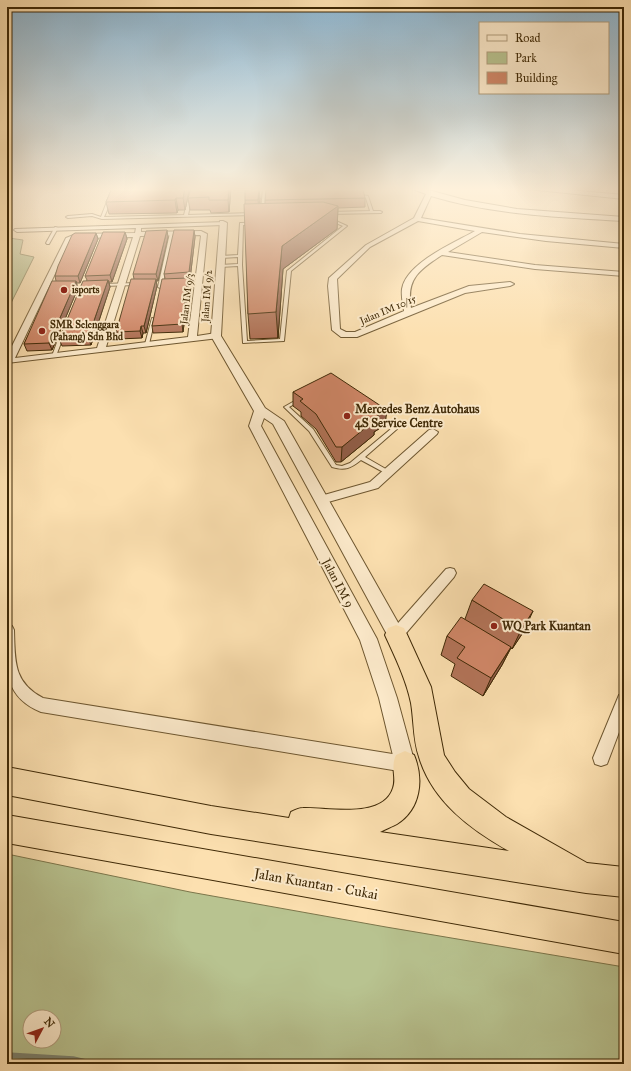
<svg xmlns="http://www.w3.org/2000/svg" width="631" height="1071" font-family="'IM FELL Great Primer',serif">
<style>
.green{fill:#b8c390;stroke:#7c764b;fill-rule:evenodd}
.lines{fill:none;stroke-linecap:round;stroke-linejoin:round}
.stream{stroke:#7a816f;stroke-width:5.5}
.service-casing{stroke:#6e5730;stroke-width:2}
.minor-casing{stroke:#6e5730;stroke-width:2}
.tertiary-casing{stroke:#6e5730;stroke-width:2}
.trunk-casing{stroke:#3f2906;stroke-width:2}
.service{fill:#fdebcc;fill-rule:evenodd}
.minor{fill:#fdebcc;fill-rule:evenodd}
.tertiary{fill:#fdebcc;fill-rule:evenodd}
.trunk{fill:#fce0b0;fill-rule:evenodd}
.wall{fill:#b37459;stroke:#3f2906}
.shaded-wall{fill:#925e49;stroke:#3f2906}
.building{fill:#d08768;stroke:#3f2906}
.poi-dot{fill:#8f2418;stroke:#fdebcc;stroke-width:1.5}
.labels{text-anchor:middle;dominant-baseline:central;stroke-width:4;stroke-linejoin:round;paint-order:stroke}
.far-poi-label{font-size:10px;font-weight:bold;fill:#3f2906;stroke:#fdebcc;text-anchor:start}
.far-street-label{font-size:10px;fill:#3f2906;stroke:#fdebcc}
.poi-label{font-size:12px;font-weight:bold;fill:#3f2906;stroke:#fdebcc;text-anchor:start}
.street-label{font-size:12px;fill:#3f2906;stroke:#fdebcc}
.near-street-label{font-size:14px;fill:#3f2906;stroke:#fdebcc}
</style>
<rect width="100%" height="100%" fill="#fce0b0"/>
<filter id="stains"><feTurbulence type="fractalNoise" baseFrequency=".005" numOctaves="4"/><feColorMatrix values="0 0 0 0 .2 0 0 0 0 .09 0 0 0 0 .02 0 0 0 .5 -.17"/></filter>
<radialGradient id="worn" r=".72"><stop offset=".6" stop-color="#630" stop-opacity="0"/><stop offset="1" stop-color="#630" stop-opacity=".3"/></radialGradient>
<!-- green -->
<g class="green">
<path d="M7,232L10,233L9,238L23,240L20,254L34,257L7,311Z"/>
<path d="M7,854L190,892L386,927L624,967V1064H7ZM30,1017H54V1041H30Z"/>
</g>
<g class="lines">
<!-- stream -->
<path class="stream" d="M7,1055L73,1059L94,1064"/>
<defs>
<g id="service">
<path d="M191,188H194L188,215L252,213L254,214L252,215L102,219L92,216L68,218L66,217L68,216L92,214L101,217L108,199L110,198L112,199L104,217L184,215Z"/>
<path d="M263,188H266L265,211L263,212L261,211Z"/>
<path d="M356,194L368,196L373,211H380L382,212L381,213L329,214L328,213L330,212L370,211L366,198L356,196Z"/>
<path d="M336,221L347,226L291,271L284,341L243,343L238,266L220,267L218,266L220,265L238,264V257L221,258L219,257L221,256L238,255L240,223ZM336,223L343,226L287,271L280,339L247,341L242,265L243,225Z"/>
<path d="M55,227L58,228L49,244H47L46,243Z"/>
<path d="M172,232L174,233L162,287L160,288L158,287L170,233Z"/>
<path d="M181,281H199L201,282L199,283H182L180,282Z"/>
<path d="M137,283L139,284L138,285L102,286L100,285L102,284Z"/>
<path d="M152,318L155,319L149,344L147,345L145,344Z"/>
<path d="M60,334L64,335L56,356V357H52V356Z"/>
<path d="M298,399H300L302,400L289,407L313,429L336,465L342,466L350,463L392,428L377,418V416H381L397,427V429L365,457L391,472L392,473L391,474H387L361,460C351,468 345,471 332,467L309,431L284,407Z"/>
</g>
<g id="minor">
<path d="M410,188H421L465,200L517,209L624,217V221C560,217 493,215 431,196L421,218L520,234L624,244V248L546,241L482,232L448,252L535,265L624,272V276L535,269L442,255C419,270 406,279 411,308L469,286L510,282L514,284L510,286L465,293L357,337H341L332,330L328,286L329,278L366,245L414,218L426,194ZM418,221L475,231C454,243 406,263 402,289C401,296 403,304 404,311L355,332H346L340,329L337,279L370,247Z"/>
<path d="M518,188H547L624,195V199Z"/>
<path d="M225,222L226,223L223,225L141,228V232L201,231L207,234L197,336L216,333L219,334V338L7,363V356L66,238L76,234L135,233L136,228L17,232L14,230L15,229ZM200,235L201,236L188,337L106,347L140,236ZM133,237L97,348L15,358L71,240L77,238Z"/>
<path d="M433,429L438,432L437,434L378,488L321,504L317,503L315,500L317,497L370,482L429,430Z"/>
<path d="M450,568L454,569L456,573L454,577L401,639L396,641L391,639L389,635L391,631L446,569Z"/>
<path d="M7,624L12,626L14,630C15,661 13,682 43,698L405,756L411,758L413,764L411,770L405,772L41,712C0,695 7,664 7,624Z"/>
<path d="M624,693V719L607,764L601,766L595,764L593,758L619,695Z"/>
</g>
<path id="tertiary" d="M220,221H223L227,223L221,336L265,408L284,421L405,635L402,640L396,642L390,640L273,424L264,418L261,426L377,639L397,698L415,764L412,771L405,774L398,771L395,764L379,698L360,640L249,426L254,411L211,336Z"/>
<g id="trunk">
<path d="M396,625L404,628L431,687L444,755L455,772L469,789L506,817L587,863L624,867V897L586,893L211,834L7,795V767L211,806L289,818L291,812C295,810 299,808 303,808C327,807 383,820 393,788C397,777 390,768 396,755L405,751L414,755C424,779 421,809 397,824C392,827 385,829 380,832L509,851C471,830 432,801 419,757C413,740 414,721 411,703C406,679 395,657 385,635L388,628Z"/>
<path d="M7,815L624,922V954L7,843Z"/>
</g>
</defs>
<!-- service casing -->
<use href="#service" class="service-casing"/>
<!-- minor casing -->
<use href="#minor" class="minor-casing"/>
<!-- tertiary casing -->
<use href="#tertiary" class="tertiary-casing"/>
<!-- trunk casing -->
<use href="#trunk" class="trunk-casing"/>
<!-- service -->
<use href="#service" class="service"/>
<!-- minor -->
<use href="#minor" class="minor"/>
<!-- tertiary -->
<use href="#tertiary" class="tertiary"/>
<!-- trunk -->
<use href="#trunk" class="trunk"/>
</g>
<!-- wall -->
<g class="wall">
<path d="M112,188H188L189,191L185,210H178L177,213L109,214L106,202Z"/>
<path d="M231,188L229,212L211,213L210,210H190L188,198Z"/>
<path d="M260,198V204H265V200L365,198V207L338,208L337,229L283,269L278,338L250,339L248,314L245,200Z"/>
<path d="M194,230L195,237L190,279H189V285L183,332L153,333L152,326L165,278L164,274Z"/>
<path d="M125,232L127,239L112,282H109L110,287L91,345L62,346L59,339L87,280L85,276Z"/>
<path d="M96,233L98,239L80,283H76L78,288L52,350L27,351L24,344L56,281L55,276Z"/>
<path d="M168,237L158,281H156L157,286L146,333H143L142,338L118,339L116,332L134,279L133,274Z"/>
<path d="M293,392L385,425L374,432V435L341,462H336L316,429L301,416V412L293,406Z"/>
<path d="M472,600L524,631L512,649L511,648L502,665L483,696L451,676L455,664L441,655L447,636L465,619Z"/>
</g>
<!-- shaded-wall -->
<g class="shaded-wall">
<path d="M185,188H188L189,191L185,210L183,198Z"/>
<path d="M229,188H231L229,212L228,200Z"/>
<path d="M259,188L260,198L259,213L258,200Z"/>
<path d="M176,198L178,210L177,213L175,200Z"/>
<path d="M338,206L337,229L283,269L278,338L276,312L282,246Z"/>
<path d="M167,230L168,237L158,281L156,274Z"/>
<path d="M194,230L195,237L190,279L189,272Z"/>
<path d="M125,232L127,239L112,282L110,275Z"/>
<path d="M96,233L98,239L80,283L78,276Z"/>
<path d="M188,278L189,285L183,332L182,324Z"/>
<path d="M156,279L157,286L146,333L144,326Z"/>
<path d="M108,280L110,287L91,345L88,338Z"/>
<path d="M76,281L78,288L52,350L49,343Z"/>
<path d="M141,326L143,333L142,338L140,331Z"/>
<path d="M387,410L385,425L374,432V435L341,462L342,447L374,418Z"/>
<path d="M533,611L524,631L512,649L521,630Z"/>
<path d="M511,647L502,665L483,696L491,678Z"/>
</g>
<!-- building -->
<g class="building">
<path d="M112,188H185L183,198H176L175,200L106,202Z"/>
<path d="M191,188H229L228,200H209V197L188,198Z"/>
<path d="M245,188H259L258,200H245Z"/>
<path d="M363,189L365,198L265,200L266,190Z"/>
<path d="M323,202L338,206L282,246L276,312L248,314L244,204Z"/>
<path d="M167,230L156,274H133L146,231Z"/>
<path d="M174,230H194L189,272L164,274Z"/>
<path d="M103,232H125L110,275L85,276Z"/>
<path d="M75,233H96L78,276H55L58,266L72,235Z"/>
<path d="M188,278L182,324L152,326L162,279Z"/>
<path d="M131,279H156L144,326H141L140,331L116,332Z"/>
<path d="M108,280L88,338L59,339L83,281Z"/>
<path d="M52,281H76L49,343L24,344Z"/>
<path d="M331,373L387,410L374,418L375,420L342,447H336L316,414L300,401L303,399L293,392Z"/>
<path d="M484,584L533,611L521,630L472,600Z"/>
<path d="M461,617L511,647L491,678L457,658L465,647L447,636Z"/>
</g>
<!-- sky -->
<linearGradient id="sky" x2="0" y2="1"><stop stop-color="#8cb7d4"/><stop offset="0.56" stop-color="#fef1db"/><stop offset="1" stop-color="#fef1db" stop-opacity="0"/></linearGradient>
<rect width="631" height="338" fill="url(#sky)"/>
<!-- markers -->
<g class="poi-dot">
<circle cx="64" cy="290" r="4"/>
<circle cx="42" cy="331" r="4"/>
<circle cx="347" cy="416" r="4"/>
<circle cx="494" cy="626" r="4"/>
</g>
<g class="labels">
<!-- far-poi labels -->
<g class="far-poi-label">
<text x="72" y="290">isports</text>
<text x="50" y="325">SMR Selenggara<tspan x="50" dy="12">(Pahang) Sdn Bhd</tspan></text>
</g>
<!-- far-street labels -->
<g class="far-street-label">
<text transform="translate(207 296) rotate(-86)">Jalan IM 9/2</text>
<text transform="translate(187 299) rotate(-83)">Jalan IM 9/3</text>
<text transform="translate(388 310) rotate(-23)">Jalan IM 10/15</text>
</g>
<!-- poi labels -->
<g class="poi-label">
<text x="355" y="409">Mercedes Benz Autohaus<tspan x="355" dy="14">4S Service Centre</tspan></text>
<text x="502" y="626">WQ Park Kuantan</text>
</g>
<!-- street labels -->
<g class="street-label">
<text transform="translate(338 583) rotate(62)">Jalan IM 9</text>
</g>
<!-- near-street labels -->
<g class="near-street-label">
<text transform="translate(316 884) rotate(10)">Jalan Kuantan - Cukai</text>
</g>
</g>
<!-- margin -->
<rect width="631" height="1071" fill="none" stroke="#fce0b0" stroke-width="24"/>
<rect x="8" y="8" width="615" height="1055" fill="none" stroke="#3f2906" stroke-width="2"/>
<rect x="12" y="12" width="607" height="1047" fill="none" stroke="#3f2906"/>
<!-- legend -->
<rect x="479" y="22" width="130" height="72" fill="#fdebcc" stroke="#b19d7d"/>
<rect x="487" y="35" width="20" height="6" fill="#fdebcc" stroke="#b19d7d"/>
<text x="515" y="42" font-size="12" fill="#3f2906">Road</text>
<rect x="487" y="52" width="20" height="12" fill="#b8c390" stroke="#b19d7d"/>
<text x="515" y="62" font-size="12" fill="#3f2906">Park</text>
<rect x="487" y="72" width="20" height="12" fill="#d08768" stroke="#b19d7d"/>
<text x="515" y="82" font-size="12" fill="#3f2906">Building</text>
<!-- north arrow -->
<g transform="translate(42 1029) rotate(49)"><circle r="19" fill="#fdebcc" stroke="#b19d7d"/>
<path d="M0-3L7 15L0 10L-7 15Z" fill="#8f2418"/>
<text y="-6" font-size="11" font-weight="bold" text-anchor="middle" fill="#3f2906">N</text>
</g>
<rect width="100%" height="100%" filter="url(#stains)"/>
<rect width="100%" height="100%" fill="url(#worn)"/>
</svg>
